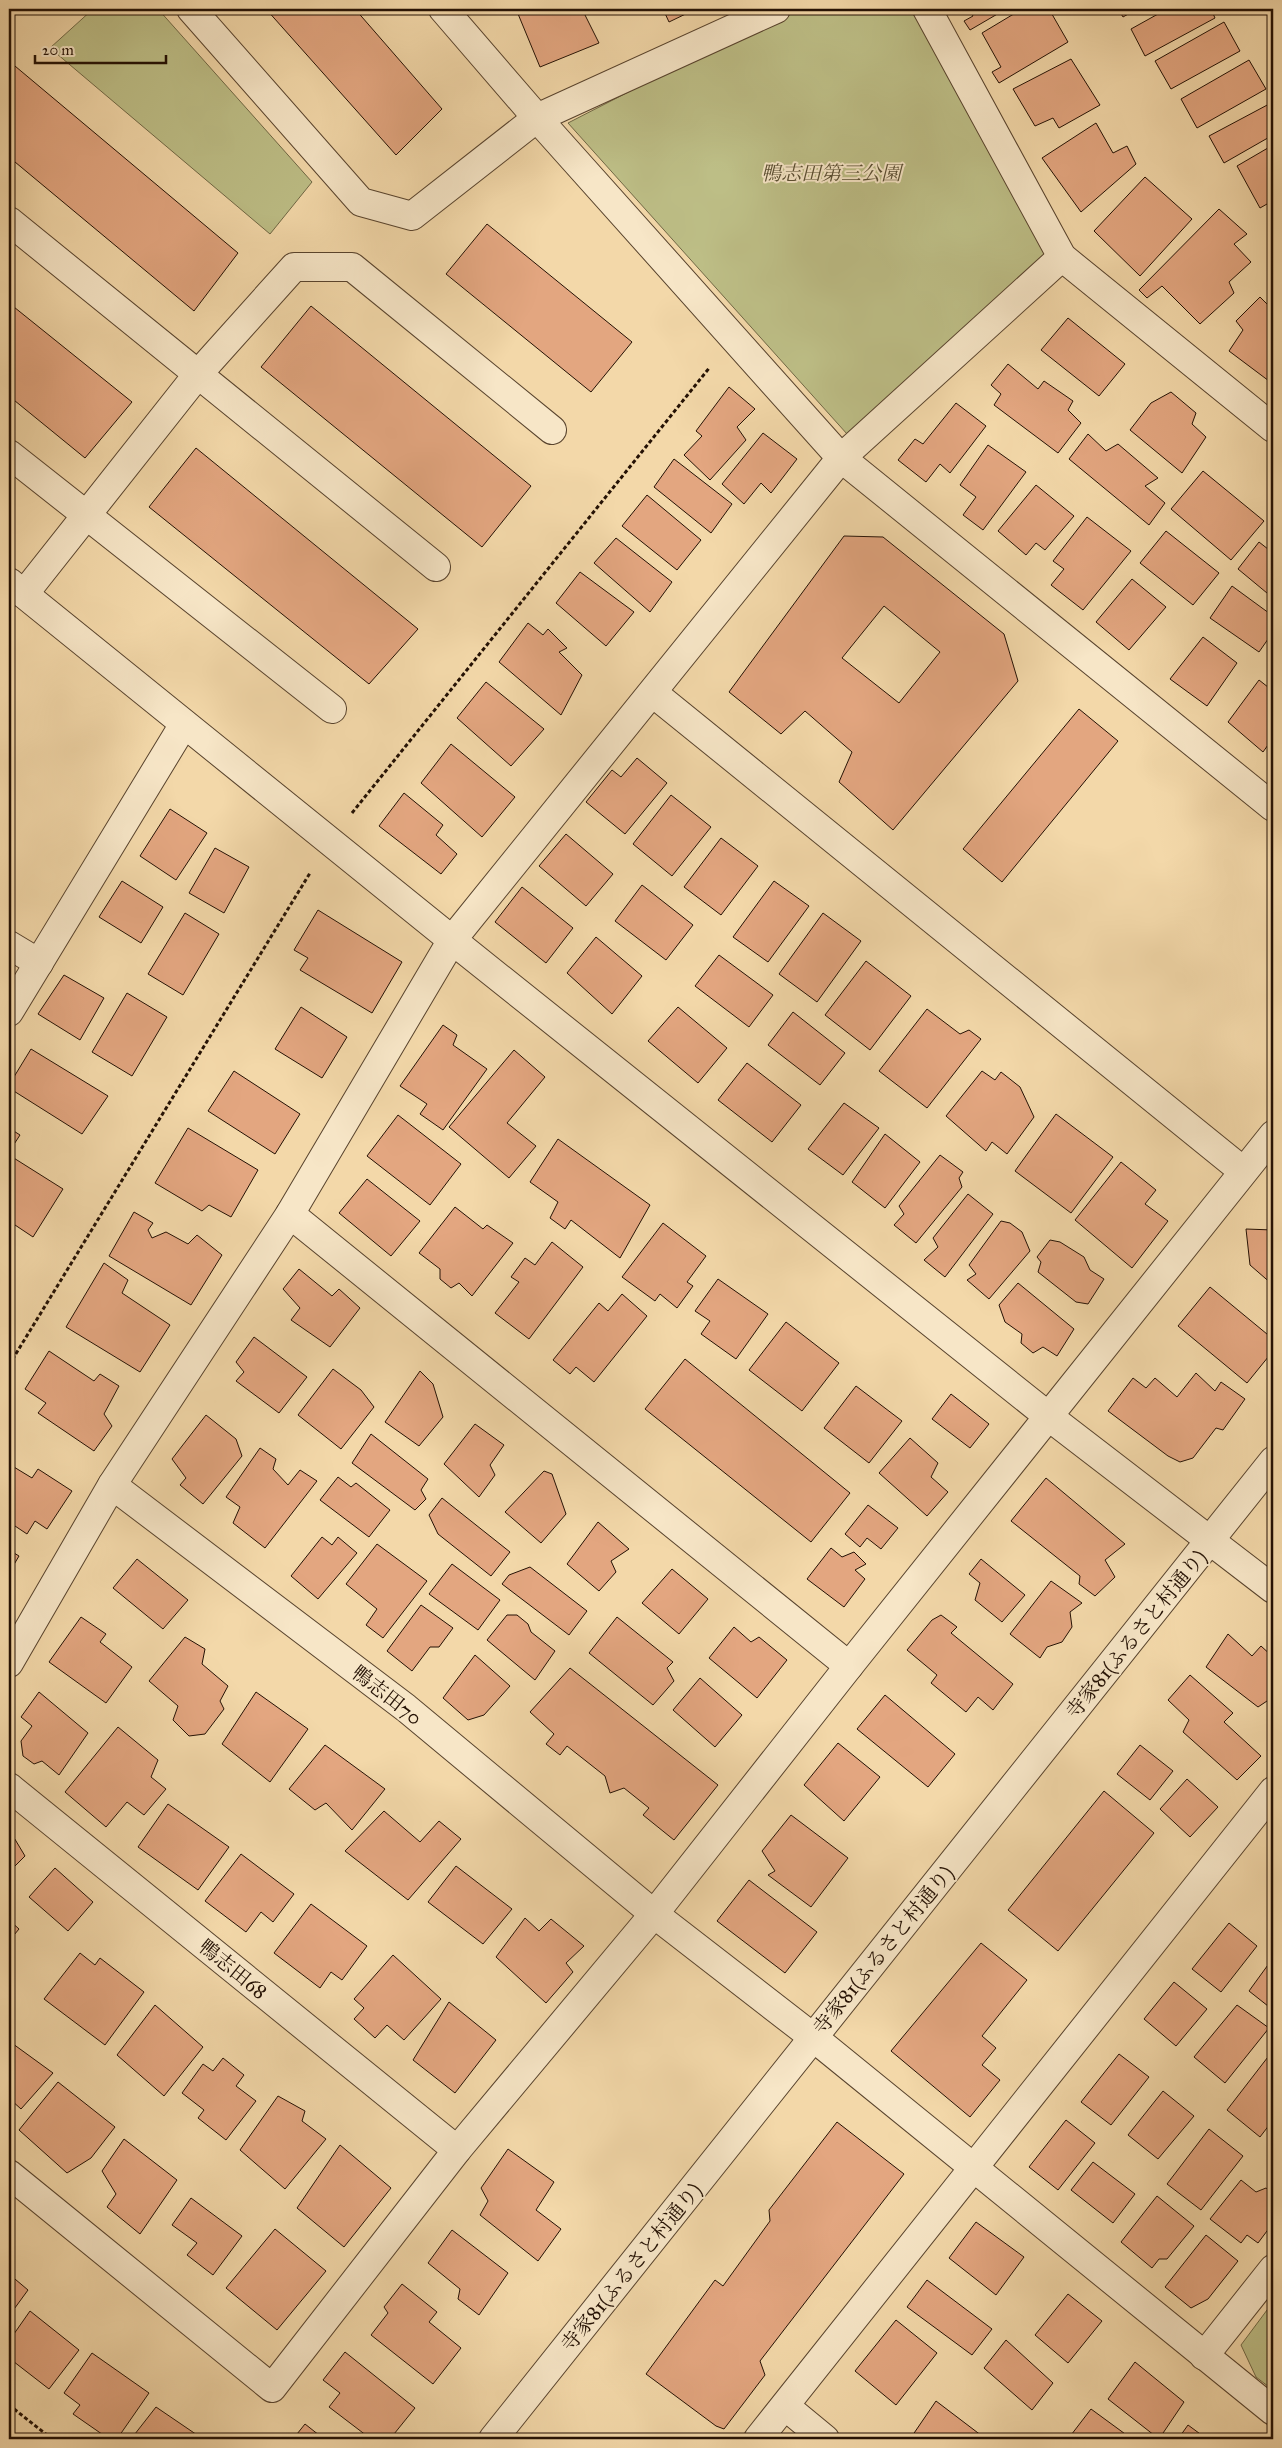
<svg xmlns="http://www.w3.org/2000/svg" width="1282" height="2448" font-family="'IM FELL Great Primer','Noto Serif JP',serif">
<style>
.green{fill:#bdbe86;stroke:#706845}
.building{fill:#e3a680;stroke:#241104;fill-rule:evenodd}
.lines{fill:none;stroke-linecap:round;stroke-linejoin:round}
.minor-casing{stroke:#58432d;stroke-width:30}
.tertiary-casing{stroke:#58432d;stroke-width:30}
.path{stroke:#241104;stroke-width:3;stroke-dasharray:4 2.5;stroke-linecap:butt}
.minor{stroke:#f7e6c7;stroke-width:28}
.tertiary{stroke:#f7e6c7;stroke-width:28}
.labels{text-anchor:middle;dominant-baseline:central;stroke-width:4;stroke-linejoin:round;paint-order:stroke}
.park-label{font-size:20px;font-style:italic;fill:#5a4e32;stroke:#f7e6c7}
.street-label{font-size:20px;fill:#241104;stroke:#f7e6c7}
</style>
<rect width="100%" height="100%" fill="#f3d8a9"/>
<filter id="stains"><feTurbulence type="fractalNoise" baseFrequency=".004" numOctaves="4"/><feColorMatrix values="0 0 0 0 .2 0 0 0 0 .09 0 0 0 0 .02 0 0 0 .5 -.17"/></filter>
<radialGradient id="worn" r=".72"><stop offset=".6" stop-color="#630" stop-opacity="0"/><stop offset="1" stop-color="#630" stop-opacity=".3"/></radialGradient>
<!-- green -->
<g class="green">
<path d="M93,9H158L312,182L270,234L50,48Z"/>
<path d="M790,9H927L1062,257L856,444L568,123Z"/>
<path d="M1273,2302V2390L1256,2377L1241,2345Z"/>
</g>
<!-- building -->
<g class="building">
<path d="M266,9H355L442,109L396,155Z"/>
<path d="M516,9H582L599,43L540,67Z"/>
<path d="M663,9H696L669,22Z"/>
<path d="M969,9H1006L970,30L964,21L973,16Z"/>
<path d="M1022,9H1049L1068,42L999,83L992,72L1001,67L982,33Z"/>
<path d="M1118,9H1137L1123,17Z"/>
<path d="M1167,9H1211L1215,18L1145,56L1131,29Z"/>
<path d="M1224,22L1240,51L1171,89L1155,61Z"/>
<path d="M1071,59L1100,105L1059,128L1053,118L1035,126L1013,89Z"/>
<path d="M1249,60L1266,89L1197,128L1181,99Z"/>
<path d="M9,61L238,253L194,311L9,157Z"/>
<path d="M1271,103L1273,107V135L1224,163L1209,136Z"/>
<path d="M1096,123L1113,153L1127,146L1136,164L1081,212L1042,158Z"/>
<path d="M1273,145V215L1267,204L1260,208L1237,166Z"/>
<path d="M1145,177L1192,219L1140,276L1094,231Z"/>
<path d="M1219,209L1247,234L1234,244L1251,262L1229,282L1234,293L1200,324L1162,286L1147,298L1139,290Z"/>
<path d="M487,224L632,342L591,392L446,274Z"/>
<path d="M1260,297L1273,310V384L1229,351L1243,330L1236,321Z"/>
<path d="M9,303L132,402L85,458L9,396Z"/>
<path d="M311,306L531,486L482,547L261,367Z"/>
<path d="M1068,318L1125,364L1099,396L1041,350Z"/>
<path d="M1008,364L1038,389L1044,381L1073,401L1068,410L1081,423L1058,453L994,405L1001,394L991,385Z"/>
<path d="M729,387L755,409L737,427L746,440L710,480L684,455L702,436L696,431Z"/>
<path d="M1171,392L1196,413L1192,424L1206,437L1182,473L1130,430L1151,403Z"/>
<path d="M956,403L986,426L950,473L940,464L926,482L898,460L915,439L923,444Z"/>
<path d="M763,433L797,459L771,493L761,483L744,504L722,484Z"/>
<path d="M1088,434L1106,451L1118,444L1158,478L1145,486L1165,503L1149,525L1069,459Z"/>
<path d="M988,445L1026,472L983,530L963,515L976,497L960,485Z"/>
<path d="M196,448L418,629L369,684L149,507Z"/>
<path d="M674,459L732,504L711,533L654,487Z"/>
<path d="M1203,471L1264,521L1231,560L1171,509Z"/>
<path d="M1036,485L1074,516L1045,550L1036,543L1026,555L998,531Z"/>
<path d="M647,495L701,540L677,570L622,526Z"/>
<path d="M1087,517L1131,551L1083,610L1051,585L1064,569L1053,561Z"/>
<path d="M1166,531L1219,573L1193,605L1140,563Z"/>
<path d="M844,536L883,537L1004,634L1018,681L893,830L839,782L852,752L805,711L781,734L729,692ZM884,606L940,652L899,703L842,658Z"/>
<path d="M616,538L672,582L650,612L594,563Z"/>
<path d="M1259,542L1273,553V598L1238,569Z"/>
<path d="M580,572L634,612L606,646L556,603Z"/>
<path d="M1132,579L1166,607L1129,650L1096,622Z"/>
<path d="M1232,586L1273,616V632L1259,652L1210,618Z"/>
<path d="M528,623L543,635L548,629L567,648L559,652L582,675L561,715L499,662Z"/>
<path d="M1203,637L1237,663L1207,706L1170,679Z"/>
<path d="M1259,680L1273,691V738L1263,752L1228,722Z"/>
<path d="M486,682L544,729L511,766L457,718Z"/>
<path d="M1079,709L1118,741L1002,882L963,849Z"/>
<path d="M451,744L515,797L482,837L421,783Z"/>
<path d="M637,758L667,783L625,834L586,802L612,770L621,777Z"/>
<path d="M404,793L443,825L436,835L457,854L441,874L379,826Z"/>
<path d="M671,795L711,827L672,876L633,844Z"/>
<path d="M170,809L207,833L176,880L140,856Z"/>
<path d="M566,834L613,874L586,906L539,866Z"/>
<path d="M721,838L758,866L721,915L684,887Z"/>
<path d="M215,848L249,867L224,913L189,893Z"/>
<path d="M122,881L163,907L141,943L99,917Z"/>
<path d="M774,881L809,906L768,962L733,937Z"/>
<path d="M642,885L693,925L666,960L615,921Z"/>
<path d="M522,887L573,928L546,963L495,922Z"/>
<path d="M318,910L402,962L372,1013L300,970L308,958L294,950Z"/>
<path d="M185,913L219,934L183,995L148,974Z"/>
<path d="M823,913L861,941L817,1002L779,974Z"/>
<path d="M596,937L642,976L612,1014L567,973Z"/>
<path d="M719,955L773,995L749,1027L695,986Z"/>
<path d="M866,961L911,996L870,1050L825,1015Z"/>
<path d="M64,975L104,998L80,1040L38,1014Z"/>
<path d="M127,993L167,1017L132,1076L92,1052Z"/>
<path d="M301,1007L347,1037L322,1078L275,1049Z"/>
<path d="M678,1007L727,1048L698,1083L648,1041Z"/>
<path d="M927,1009L960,1034L969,1030L981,1039L927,1108L879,1071Z"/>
<path d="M793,1012L845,1053L820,1085L768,1045Z"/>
<path d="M443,1025L457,1035L453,1045L487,1069L443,1130L420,1114L427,1104L400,1086Z"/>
<path d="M31,1049L108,1096L82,1134L9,1088V1085Z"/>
<path d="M514,1050L545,1077L507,1123L536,1146L509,1178L449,1127Z"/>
<path d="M747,1063L801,1105L772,1142L718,1100Z"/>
<path d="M234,1071L300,1114L275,1154L208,1111Z"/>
<path d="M982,1071L995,1080L1001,1072L1020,1087L1034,1117L1007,1154L992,1142L986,1151L946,1116Z"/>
<path d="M844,1103L879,1128L843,1175L808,1149Z"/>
<path d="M1056,1114L1113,1157L1071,1213L1015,1171Z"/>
<path d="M398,1115L461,1164L430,1205L367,1156Z"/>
<path d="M9,1128L20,1135L9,1152Z"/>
<path d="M188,1128L258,1170L231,1217L209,1205L202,1211L155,1183Z"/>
<path d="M885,1134L920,1162L885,1208L852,1182Z"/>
<path d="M558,1139L650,1205L620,1258L571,1220L565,1229L550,1218L558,1202L530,1182Z"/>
<path d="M9,1155L63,1189L33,1237L9,1221Z"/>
<path d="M940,1155L963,1172L959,1178L962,1187L916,1243L894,1225L904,1214L899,1206Z"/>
<path d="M1121,1162L1156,1190L1145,1204L1168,1221L1132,1268L1075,1220Z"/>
<path d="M367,1179L420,1221L391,1256L339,1213Z"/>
<path d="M968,1194L993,1214L945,1277L924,1260L938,1247L933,1238Z"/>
<path d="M455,1207L483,1229L487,1225L513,1243L472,1296L459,1283L451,1288L440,1279V1269L419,1253Z"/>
<path d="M134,1212L153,1223L148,1230L152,1238L166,1232L188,1244L197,1235L222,1255L191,1305L109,1256Z"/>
<path d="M1001,1221L1010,1223L1022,1232L1030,1251L989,1299L967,1280L976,1274L969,1265Z"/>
<path d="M663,1223L706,1256L687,1282L693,1286L677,1308L660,1294L655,1301L622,1277Z"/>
<path d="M1246,1229L1273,1230V1285L1250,1265Z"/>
<path d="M1050,1240L1060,1242L1084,1257L1090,1270L1104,1279L1088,1304L1076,1302L1038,1272L1041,1262L1037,1257Z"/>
<path d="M552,1242L583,1267L529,1339L495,1313L519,1282L511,1277L525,1258L535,1265Z"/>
<path d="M104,1263L128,1280L122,1293L170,1325L140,1372L66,1327Z"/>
<path d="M299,1269L332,1296L339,1289L360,1308L330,1347L291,1320L300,1308L283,1289Z"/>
<path d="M718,1279L768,1314L736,1359L701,1334L710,1321L695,1311Z"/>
<path d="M1018,1283L1074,1329L1057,1356L1043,1347L1033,1353L1021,1343L1022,1334L1005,1322L999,1305Z"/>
<path d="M1210,1287L1273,1339V1351L1247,1383L1178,1326Z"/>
<path d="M622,1294L647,1316L594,1382L576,1367L570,1374L553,1360L599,1303L608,1311Z"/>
<path d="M786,1322L839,1363L802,1411L749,1370Z"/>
<path d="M254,1337L307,1377L279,1413L236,1381L244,1372L236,1362Z"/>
<path d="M49,1351L94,1381L100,1374L119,1386L104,1414L112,1426L94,1451L38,1413L46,1403L25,1389Z"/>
<path d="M685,1359L850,1493L811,1542L645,1409Z"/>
<path d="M333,1369L361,1390L374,1407L341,1449L298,1415Z"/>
<path d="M420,1371L433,1384L443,1417L419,1446L385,1422Z"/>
<path d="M1196,1373L1215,1391L1221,1382L1245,1399L1223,1430L1216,1428L1193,1458L1180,1462L1168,1456L1108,1411L1133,1378L1146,1388L1155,1378L1177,1397Z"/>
<path d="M856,1386L902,1421L869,1463L824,1428Z"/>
<path d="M951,1394L989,1424L970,1448L932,1419Z"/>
<path d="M206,1415L236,1439L242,1456L203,1504L180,1485L186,1478L172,1459Z"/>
<path d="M475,1424L504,1445L490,1465L495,1475L479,1497L444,1464Z"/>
<path d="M371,1434L428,1479L421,1490L426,1499L415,1510L352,1463Z"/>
<path d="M910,1438L938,1463L931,1477L948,1492L927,1516L879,1473Z"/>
<path d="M260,1448L276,1459L273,1469L288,1485L300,1470L317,1481L265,1548L233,1523L240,1507L226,1497Z"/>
<path d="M9,1464L32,1478L38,1469L72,1491L47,1529L35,1521L27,1534L9,1522Z"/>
<path d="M544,1471L552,1474L566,1514L541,1543L505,1512Z"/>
<path d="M338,1477L351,1487L356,1483L390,1510L369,1537L320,1500Z"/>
<path d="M1046,1478L1125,1544L1105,1560L1115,1577L1095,1596L1079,1584L1080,1576L1011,1521Z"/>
<path d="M442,1498L510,1552L491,1576L438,1534L429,1515Z"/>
<path d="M868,1505L898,1528L881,1549L867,1538L860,1547L845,1534Z"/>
<path d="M598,1522L629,1549L611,1561L616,1572L599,1591L567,1564Z"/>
<path d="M322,1537L332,1545L338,1537L357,1553L318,1599L291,1576Z"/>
<path d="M377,1544L427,1581L383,1638L366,1625L377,1609L346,1584Z"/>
<path d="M831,1548L842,1557L854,1552L866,1564L855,1570L865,1579L844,1607L807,1579Z"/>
<path d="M9,1550L19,1556L9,1573Z"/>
<path d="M137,1559L188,1600L163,1629L113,1588Z"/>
<path d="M981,1559L1025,1595L1002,1622L975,1600L980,1583L969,1574Z"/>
<path d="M452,1564L500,1600L478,1630L429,1594Z"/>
<path d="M530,1567L587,1611L569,1635L502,1584L509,1575Z"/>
<path d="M672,1569L708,1599L679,1634L642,1603Z"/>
<path d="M1051,1581L1082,1603L1070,1612L1072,1627L1062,1642L1047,1647L1040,1658L1010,1634Z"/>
<path d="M421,1605L453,1628L439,1647H430L412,1671L387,1651Z"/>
<path d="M507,1615H517L528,1624L531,1632L555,1651L535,1680L487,1640Z"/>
<path d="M941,1615L957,1627L951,1633L1013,1684L993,1710L978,1697L966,1712L931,1683L937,1675L907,1650L932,1620Z"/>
<path d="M81,1617L106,1634L100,1642L132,1667L106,1703L49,1662Z"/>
<path d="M617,1617L673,1662L667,1668L674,1681L653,1705L589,1653Z"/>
<path d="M734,1627L751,1642L759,1637L787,1660L757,1698L709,1658Z"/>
<path d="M1228,1634L1252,1656L1261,1646L1273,1657V1697L1258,1707L1206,1667Z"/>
<path d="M185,1637L205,1649L202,1664L228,1686L220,1701L224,1709L205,1734L189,1736L173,1720L178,1706L149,1681Z"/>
<path d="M475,1655L510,1686L484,1715L468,1720L443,1698Z"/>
<path d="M570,1668L718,1785L674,1840L643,1815L649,1808L624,1788L610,1793L605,1776L567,1746L560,1755L546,1744L554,1734L530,1712Z"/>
<path d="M1190,1675L1233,1713L1224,1722L1261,1756L1237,1780L1183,1732L1189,1720L1168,1700Z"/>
<path d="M700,1678L742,1715L715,1747L673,1710Z"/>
<path d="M39,1692L88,1733L59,1775L42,1761L34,1764L23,1756L21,1741L32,1726L21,1717Z"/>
<path d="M256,1692L308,1729L270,1782L222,1744Z"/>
<path d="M885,1695L955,1754L928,1787L857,1729Z"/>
<path d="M118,1727L158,1760L151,1777L166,1789L144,1815L127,1802L106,1827L65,1792Z"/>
<path d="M838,1743L880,1777L844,1821L804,1785Z"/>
<path d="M325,1745L385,1789L352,1830L326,1803L315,1810L289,1789Z"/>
<path d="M1140,1745L1173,1771L1150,1800L1117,1774Z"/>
<path d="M1187,1779L1218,1807L1190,1837L1160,1809Z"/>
<path d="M1104,1791L1154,1833L1058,1951L1008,1910Z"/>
<path d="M168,1804L229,1847L198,1890L138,1847Z"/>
<path d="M384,1811L420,1842L439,1821L461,1839L408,1900L345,1851Z"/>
<path d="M791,1815L848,1858L811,1907L768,1875L775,1871L762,1851Z"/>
<path d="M13,1836L25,1856L9,1872V1838Z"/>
<path d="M241,1854L294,1894L273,1922L261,1912L246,1932L205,1901Z"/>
<path d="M456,1866L512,1909L483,1944L428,1902Z"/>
<path d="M55,1868L93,1902L68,1931L29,1897Z"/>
<path d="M749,1880L817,1932L785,1973L717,1921Z"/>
<path d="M311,1904L367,1946L342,1980L331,1972L320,1988L274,1953Z"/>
<path d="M525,1918L539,1931L551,1919L584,1946L566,1963L573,1972L546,2003L496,1957Z"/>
<path d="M9,1920L19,1929L9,1941Z"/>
<path d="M1229,1923L1257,1946L1221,1992L1192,1969Z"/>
<path d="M981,1943L1027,1980L982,2036L996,2048L982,2065L1000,2080L970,2117L891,2051Z"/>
<path d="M80,1953L95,1965L100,1958L144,1992L105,2045L44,1999Z"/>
<path d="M393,1955L441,1999L404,2040L387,2025L375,2038L354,2019L364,2008L354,1999Z"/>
<path d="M1273,1958V2010L1249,1991Z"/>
<path d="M1174,1982L1207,2009L1176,2046L1144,2019Z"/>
<path d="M449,2002L496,2040L455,2093L413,2060Z"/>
<path d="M155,2005L203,2047L164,2096L117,2055Z"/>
<path d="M1237,2005L1269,2028L1225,2083L1194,2057Z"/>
<path d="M9,2041L53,2073L21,2109L11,2100L9,2102Z"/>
<path d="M1271,2053L1273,2055V2120L1260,2137L1227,2110Z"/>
<path d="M1119,2054L1149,2077L1111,2125L1081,2102Z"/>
<path d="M223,2058L244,2075L236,2086L256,2101L226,2140L198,2118L204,2110L182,2093L203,2064L213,2071Z"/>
<path d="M58,2082L115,2127L91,2158L67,2173L19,2130Z"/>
<path d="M1163,2091L1194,2116L1158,2159L1128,2135Z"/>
<path d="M278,2096L305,2111L302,2121L326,2139L285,2189L240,2150Z"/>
<path d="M1066,2120L1095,2143L1058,2190L1029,2167Z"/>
<path d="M837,2122L904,2174L760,2361L765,2375L724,2429L716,2426L646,2374L715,2280L723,2286L770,2221L769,2210Z"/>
<path d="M1209,2129L1243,2156L1201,2210L1167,2184Z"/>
<path d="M124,2139L177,2180L140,2234L107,2207L116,2194L102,2171Z"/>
<path d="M340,2145L391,2188L344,2247L297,2208Z"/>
<path d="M508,2149L554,2182L536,2210L561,2229L538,2261L480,2215L488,2201L481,2188Z"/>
<path d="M1093,2162L1135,2194L1113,2223L1071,2190Z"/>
<path d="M1241,2180L1256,2192L1266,2188L1273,2193V2223L1258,2243L1247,2235L1241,2243L1210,2219Z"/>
<path d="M1157,2196L1194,2226L1167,2259H1159L1152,2268L1121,2242Z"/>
<path d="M191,2198L242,2236L213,2275L187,2255L197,2243L172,2225Z"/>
<path d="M976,2222L1024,2257L996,2295L949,2258Z"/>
<path d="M275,2229L326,2271L277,2330L226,2288Z"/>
<path d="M452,2230L508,2273L479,2315L458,2299L460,2289L428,2263Z"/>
<path d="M1206,2235L1238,2261L1208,2299L1191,2308L1165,2287Z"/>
<path d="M9,2274L28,2290L9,2316Z"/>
<path d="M927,2280L992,2329L972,2355L907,2307Z"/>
<path d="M402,2284L437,2312L429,2322L461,2348L433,2384L371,2335L388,2313L384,2307Z"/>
<path d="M1068,2294L1102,2321L1068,2363L1035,2335Z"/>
<path d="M30,2311L79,2350L49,2389L9,2358V2341Z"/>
<path d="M896,2320L937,2353L896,2405L855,2371Z"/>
<path d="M1006,2340L1053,2383L1032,2410L984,2368Z"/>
<path d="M345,2352L415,2408L390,2439H371L329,2407L340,2393L323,2380Z"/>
<path d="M92,2353L149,2393L117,2439H109L73,2414L80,2405L64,2393Z"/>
<path d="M1135,2362L1184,2402L1159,2439L1108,2399Z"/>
<path d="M936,2401L986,2439H910Z"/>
<path d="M156,2407L203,2439H131Z"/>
<path d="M1091,2409L1132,2439H1068Z"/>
<path d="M305,2424L324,2439H293Z"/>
<path d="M1188,2425L1207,2439H1178Z"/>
</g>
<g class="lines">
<defs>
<g id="minor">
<path d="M191,9L361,202L412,216L537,118L776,9"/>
<path d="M443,9L537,118L841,458L1273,807"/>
<path d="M927,9L1062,257L1273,428"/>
<path d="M9,221L436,567"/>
<path d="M9,454L332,709"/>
<path d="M24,594L198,374L294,267H352L552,430"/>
<path d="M653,693L1243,1171"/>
<path d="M9,945L39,963"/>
<path d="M9,1012L184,724"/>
<path d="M290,1214L849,1666"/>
<path d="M112,1485L406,1708L654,1914L814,2038L1273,2411"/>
<path d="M9,1663L112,1485L290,1214L452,940L841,458L1062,257"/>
<path d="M9,1787L457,2150"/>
<path d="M9,2174L272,2388L457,2150L654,1914L849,1666L1273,1135"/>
<path d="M1204,2356L1273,2269"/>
<path d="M785,2406L825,2439"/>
<path d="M758,2439L1273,1791"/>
</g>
<g id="tertiary">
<path d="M9,582L452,940L1048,1416L1273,1589"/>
<path d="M493,2439L1273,1461"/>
</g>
</defs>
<!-- minor casing -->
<use href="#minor" class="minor-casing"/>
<!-- tertiary casing -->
<use href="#tertiary" class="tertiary-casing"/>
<!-- path -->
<g class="path">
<path d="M352,813L710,367"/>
<path d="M9,1365L310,873"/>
<path d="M9,2405L52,2439"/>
</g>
<!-- minor -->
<use href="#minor" class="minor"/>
<!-- tertiary -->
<use href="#tertiary" class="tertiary"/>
</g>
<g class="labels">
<!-- park labels -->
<g class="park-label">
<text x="831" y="173">鴨志田第三公園</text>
</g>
<!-- street labels -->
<g class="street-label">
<text transform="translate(1136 1634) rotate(-51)">寺家81(ふるさと村通り)</text>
<text transform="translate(387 1695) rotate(38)">鴨志田70</text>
<text transform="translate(883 1950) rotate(-51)">寺家81(ふるさと村通り)</text>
<text transform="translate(233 1969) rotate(39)">鴨志田68</text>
<text transform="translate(631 2267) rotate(-51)">寺家81(ふるさと村通り)</text>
</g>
</g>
<!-- margin -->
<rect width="1282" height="2448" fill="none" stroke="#f3d8a9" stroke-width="30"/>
<rect x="10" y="10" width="1262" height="2428" fill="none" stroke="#241104" stroke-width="2.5"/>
<rect x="15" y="15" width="1252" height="2418" fill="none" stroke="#241104"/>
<!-- scale -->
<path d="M35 55v8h131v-8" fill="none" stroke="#241104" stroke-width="2.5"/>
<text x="42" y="55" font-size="15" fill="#241104" stroke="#f7e6c7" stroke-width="4" paint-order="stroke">20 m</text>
<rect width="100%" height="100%" filter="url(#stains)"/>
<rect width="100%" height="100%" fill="url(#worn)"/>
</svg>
